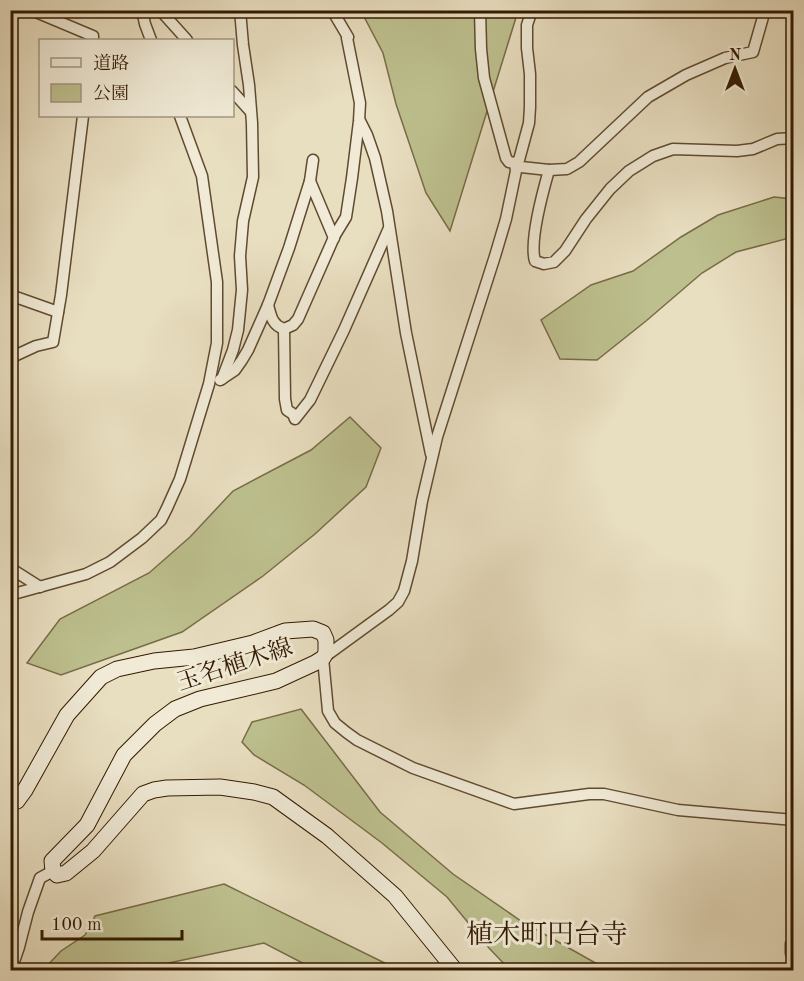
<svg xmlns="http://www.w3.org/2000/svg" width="804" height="981" font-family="'Old Standard TT','Noto Serif JP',serif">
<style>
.green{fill:#bdbf8e;stroke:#786c47;stroke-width:1.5}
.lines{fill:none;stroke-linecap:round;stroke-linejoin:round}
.street-casing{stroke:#604b30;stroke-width:13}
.secondary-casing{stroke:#331a00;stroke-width:17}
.street{stroke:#f0ead6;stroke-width:10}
.secondary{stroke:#f0ead6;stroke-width:15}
.labels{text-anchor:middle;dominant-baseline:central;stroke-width:6;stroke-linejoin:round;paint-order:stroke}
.street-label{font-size:24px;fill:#331a00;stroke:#f0ead6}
.quarter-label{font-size:27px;fill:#331a00;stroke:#f0ead6}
</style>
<rect width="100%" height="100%" fill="#e8dec0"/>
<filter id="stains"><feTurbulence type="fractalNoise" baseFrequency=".00333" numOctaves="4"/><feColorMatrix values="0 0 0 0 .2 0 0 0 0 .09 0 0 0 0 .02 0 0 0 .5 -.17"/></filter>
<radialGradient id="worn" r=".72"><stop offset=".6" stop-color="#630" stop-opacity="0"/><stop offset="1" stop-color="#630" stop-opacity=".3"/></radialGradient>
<!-- green -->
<g class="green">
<path d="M361,11H518L450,231L426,193L396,104L383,53Z"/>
<path d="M774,197L793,199V237L736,252L702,273L646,321L597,360L560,359L541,320L591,285L633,271L681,237L718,215Z"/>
<path d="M350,417L381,448L366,487L315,534L263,576L182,632L61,675L27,663L60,619L149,573L190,537L233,491L311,450Z"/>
<path d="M301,709L380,812L453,874L521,921L608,970H510L489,948L447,897L382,843L304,785L254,755L242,742L252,722Z"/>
<path d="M224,884L399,970H316L264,943L135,970H43L61,951L85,935L95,916Z"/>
</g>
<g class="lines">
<defs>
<g id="street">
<path d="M31,10L93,36V40"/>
<path d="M142,10L145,24L151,40"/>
<path d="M160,10L187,40"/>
<path d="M480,10L481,49L484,78L506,158L509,162L515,163L521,167L549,170L567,169L579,162L648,97L686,75L725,58L753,52L765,10"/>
<path d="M532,10L527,25V48L530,74V107L529,123L519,160L515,163L516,171L506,219L495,256L437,437L422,501L412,561L404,591L398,602L389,610L323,658L328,711L335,723L346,732L357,740L413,768L514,804L589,794H604L678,810L794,820"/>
<path d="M232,91L250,111"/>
<path d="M360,121L367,135L375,158L387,211L406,333L431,454"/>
<path d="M549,170C543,191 529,241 535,261L544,264L554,262L565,251L586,219L610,189L629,171L653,156L673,149L737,151L753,149L777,139L794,138"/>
<path d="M310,181L334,238"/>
<path d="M10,295L58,312"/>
<path d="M268,305C271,316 272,325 284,329L293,325L298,319L335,235L346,217L352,178L359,121L360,103L347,38L348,37L332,10"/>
<path d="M284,329L285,399L287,410L293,414L295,419L310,400L344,330L389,228"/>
<path d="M10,358L36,346L53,342L61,295L83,116"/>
<path d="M222,379L233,350L238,330L242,290L240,256L243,221L253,177L252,123L249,85L243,45L240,10"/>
<path d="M220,380L235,370L242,360L248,350L268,305L289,248L310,181L313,160"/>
<path d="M10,568L40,587"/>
<path d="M10,595L86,574L110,562L142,538L161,520L167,508L180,479L209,384L217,343V282L202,176L180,116"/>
<path d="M794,941L791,944V953L794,957"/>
<path d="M11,970L19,947L28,912L40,878L53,871"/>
</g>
<path id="secondary" d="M10,804L17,801L25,790L67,715L101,677L117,669L154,661L194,657L253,643L285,631L313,629L323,633L326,640V653L323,658L315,663L276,681L200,699L175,709L155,724L124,755L87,825L52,861L53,871L57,875L66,873L93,851L143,794L154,790L167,788L220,787L254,792L273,797L327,836L395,896L455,970"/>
</defs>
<!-- street casing -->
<use href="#street" class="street-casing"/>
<!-- secondary casing -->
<use href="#secondary" class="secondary-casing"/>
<!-- street -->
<use href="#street" class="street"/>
<!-- secondary -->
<use href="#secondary" class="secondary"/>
</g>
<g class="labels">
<!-- street labels -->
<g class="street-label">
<text transform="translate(235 666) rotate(-18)">玉名植木線</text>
</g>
<!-- quarter labels -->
<g class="quarter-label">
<text x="547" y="935">植木町円台寺</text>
</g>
</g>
<!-- margin -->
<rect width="804" height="981" fill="none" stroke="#e8dec0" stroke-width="36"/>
<rect x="12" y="12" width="780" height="957" fill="none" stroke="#331a00" stroke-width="3"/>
<rect x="18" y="18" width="768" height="945" fill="none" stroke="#331a00" stroke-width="1.5"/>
<!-- legend -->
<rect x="39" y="39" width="195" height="78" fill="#f0ead6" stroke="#a49780" stroke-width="1.5"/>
<rect x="51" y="58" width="30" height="9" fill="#f0ead6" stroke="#a49780" stroke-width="1.5"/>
<text x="93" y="69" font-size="18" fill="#331a00">道路</text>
<rect x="51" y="84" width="30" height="18" fill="#bdbf8e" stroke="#a49780" stroke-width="1.5"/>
<text x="93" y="99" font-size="18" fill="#331a00">公園</text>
<!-- north arrow -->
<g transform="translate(735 69)" stroke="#f0ead6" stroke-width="4.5" paint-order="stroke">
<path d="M0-4.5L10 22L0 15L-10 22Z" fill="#331a00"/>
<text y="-9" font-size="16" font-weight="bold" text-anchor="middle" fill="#331a00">N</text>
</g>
<!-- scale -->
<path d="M42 930v9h140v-9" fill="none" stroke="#331a00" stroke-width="3"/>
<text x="51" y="930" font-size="18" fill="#331a00" stroke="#f0ead6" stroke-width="4.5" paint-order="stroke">100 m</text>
<rect width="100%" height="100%" filter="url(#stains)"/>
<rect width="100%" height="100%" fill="url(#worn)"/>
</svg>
